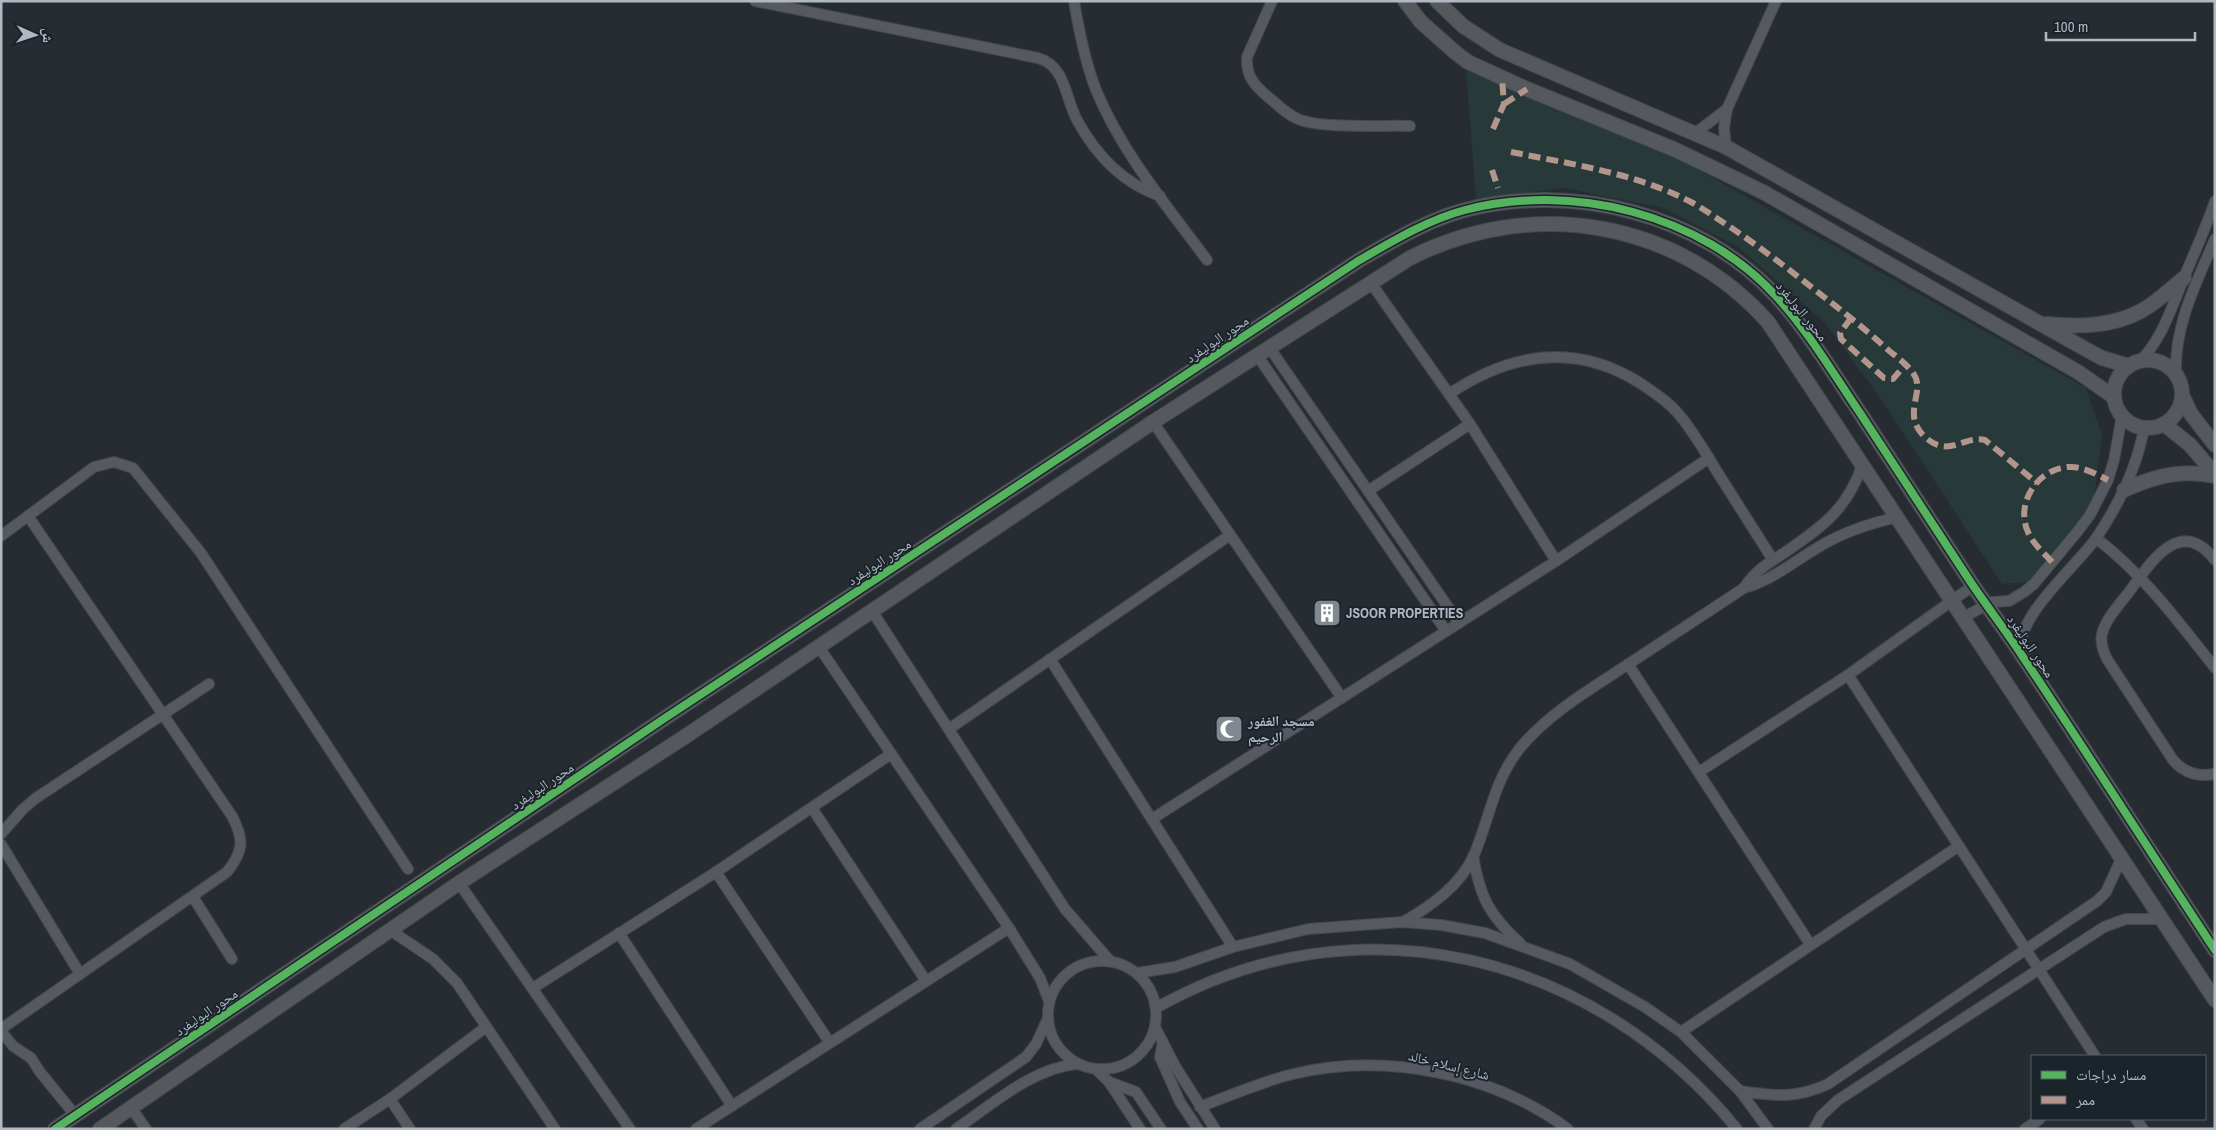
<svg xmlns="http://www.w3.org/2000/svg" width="2216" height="1130" font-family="'Archivo Narrow','Noto Naskh Arabic',sans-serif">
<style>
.green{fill:#283939}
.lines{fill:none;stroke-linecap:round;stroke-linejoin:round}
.street-casing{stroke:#44484c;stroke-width:12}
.secondary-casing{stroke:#44484c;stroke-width:16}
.street{stroke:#565a60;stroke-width:10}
.secondary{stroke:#55595e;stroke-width:14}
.quiet{stroke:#b2968c;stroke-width:6;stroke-dasharray:12 6;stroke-linecap:butt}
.cycleway-casing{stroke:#1b232b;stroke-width:11}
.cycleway{stroke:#56b35d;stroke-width:8}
.labels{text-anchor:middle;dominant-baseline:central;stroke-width:4;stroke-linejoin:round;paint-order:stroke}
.street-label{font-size:14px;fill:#b0b9c3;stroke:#1b232b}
.poi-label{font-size:14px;font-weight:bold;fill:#b0b9c3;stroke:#1b232b;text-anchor:start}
</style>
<rect width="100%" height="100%" fill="#262c31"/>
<!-- green -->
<path class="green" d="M1466,70L1651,143L2086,388L2102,435L2093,507L2041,581L2002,584L1881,399L1825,323L1738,247L1663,208L1563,188L1476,199Z"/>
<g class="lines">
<defs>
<g id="street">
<path d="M755,1L1038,58C1066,66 1065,98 1077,120C1096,155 1122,183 1160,196"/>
<path d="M1074,1C1079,31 1085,62 1096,90C1122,153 1167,206 1207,260"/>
<path d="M1272,1L1247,57C1246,76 1254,85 1267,96C1277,104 1286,114 1298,119C1322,129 1382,125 1410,126"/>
<path d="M1694,134L1727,109"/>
<path d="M1726,147L1724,128L1727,109L1776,1"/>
<path d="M1371,283L1470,424L1556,561"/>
<path d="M1269,347L1459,623"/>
<path d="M1257,355L1446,631"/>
<path d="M2140,361C2162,339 2171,309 2183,280C2194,253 2206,228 2215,201"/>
<path d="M2176,375C2174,325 2196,284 2215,239"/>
<path d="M1449,394C1510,353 1575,342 1640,383C1653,392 1665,399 1676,411C1692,429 1704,450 1716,470C1735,500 1754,530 1773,560"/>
<path d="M1153,422L1342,698"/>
<path d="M1368,491L1470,424"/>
<path d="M28,516L94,467L114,462L133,468L201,553L408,869"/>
<path d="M1,536L28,516L232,816C244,839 244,851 227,872L1,1029"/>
<path d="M2096,538C2145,576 2177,620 2215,668"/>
<path d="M2215,560C2180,515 2151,562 2129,592C2120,604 2106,618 2102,634C2100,643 2103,651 2107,659L2173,760C2184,773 2198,777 2215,774"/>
<path d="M1744,588C1754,572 1768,563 1784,553C1822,527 1848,509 1863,463"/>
<path d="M872,611L1065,909L1110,961"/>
<path d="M1964,617L1992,602L2009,601L2024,592L2034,584L2078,531L2090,515L2108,480L2114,460L2122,416"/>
<path d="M819,647L1009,928L1040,978L1049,1001"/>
<path d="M2021,654C2013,618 2078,565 2097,537C2119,504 2137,467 2144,428"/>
<path d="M1050,659L1233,947"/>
<path d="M1628,664L1810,944"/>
<path d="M1848,675L2095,1056"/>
<path d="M949,729L1230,535"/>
<path d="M1699,772L1848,675L1974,585"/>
<path d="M812,808L926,981"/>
<path d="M1152,819L1556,561L1709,458"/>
<path d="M1,834L23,809L36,798L209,684"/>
<path d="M1,844L80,974"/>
<path d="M1473,856C1480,897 1489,915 1520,943"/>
<path d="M716,872L830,1043"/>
<path d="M459,883L630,1129"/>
<path d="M193,897L232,959"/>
<path d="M1403,922C1431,906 1461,885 1474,855C1490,818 1493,782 1520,748C1549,713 1589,690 1627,665C1666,639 1705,614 1744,588C1773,580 1796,560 1822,545C1846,531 1871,523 1898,517"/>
<path d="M390,930L433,959L457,983L555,1129"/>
<path d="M619,933L732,1106"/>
<circle cx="1102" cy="1015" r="54"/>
<path d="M1137,973L1175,967L1233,947L1308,929L1402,922L1441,925L1485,933L1570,964L1645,1007L1681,1032L1740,1091L1768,1129"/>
<path d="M533,988L716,872L891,754"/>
<path d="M1156,1008C1357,894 1594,953 1737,1129"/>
<path d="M1155,1027L1175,1066L1215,1129"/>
<path d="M1,1031L13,1046L31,1058L40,1072L75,1115"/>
<path d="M1681,1032L1959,846"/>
<path d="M1163,1042L1160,1057L1180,1102L1198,1129"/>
<path d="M1097,1070L1109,1082L1140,1129"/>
<path d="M1109,1082L1136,1092L1161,1129"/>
<path d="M1740,1091C1774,1096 1796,1099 1828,1084L2097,901L2106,892L2122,857"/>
<path d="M390,1099L410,1129"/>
<path d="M1200,1107C1231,1095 1261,1082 1293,1074C1385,1052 1492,1073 1568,1129"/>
<path d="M132,1109L146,1129"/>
<path d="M2136,1119L2143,1129"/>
<path d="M344,1129L390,1099L486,1027"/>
<path d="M696,1129L1009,928"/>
<path d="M920,1129L1026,1057L1036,1044L1048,1018"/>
<path d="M956,1129C993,1104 1031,1069 1076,1064"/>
<path d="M1814,1129L1821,1116L1838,1100L2104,927L2126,919H2162"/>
<path d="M2025,1129L2040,1119"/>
</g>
<g id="secondary">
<path d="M1405,1L1421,22L1456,53L1468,62L1527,89L1676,150L1763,192L2078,372L2114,397"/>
<path d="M1437,1L1463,26L1500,50L1726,147L2089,351L2102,358L2129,366"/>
<path d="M2046,324C2077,327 2112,327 2141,311C2157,303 2170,289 2184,278"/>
<circle cx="2148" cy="394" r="34"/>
<path d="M2182,395L2191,414L2215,445"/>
<path d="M2164,424L2190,445L2215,474"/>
<path d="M2124,490C2155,476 2181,469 2215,476"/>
<path d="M55,1129L662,720L1358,261C1391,242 1427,220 1465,210C1571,182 1701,214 1776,296C1808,331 1833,373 1860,413C1895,467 1931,521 1966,575C1984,603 2005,629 2023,657C2088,754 2151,853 2215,950"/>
<path d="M100,1129L459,883L683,738L1153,422L1410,258C1532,196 1677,220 1768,322L2215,1000"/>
</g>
</defs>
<!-- street casing -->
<use href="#street" class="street-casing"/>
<!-- secondary casing -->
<use href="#secondary" class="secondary-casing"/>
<!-- street -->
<use href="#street" class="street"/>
<!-- secondary -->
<use href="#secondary" class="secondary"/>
<!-- quiet -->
<g class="quiet">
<path d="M1504,104L1527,89"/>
<path d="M1493,129L1504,104L1502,78"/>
<path d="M1511,152C1571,164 1634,173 1689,201C1701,207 1713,216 1724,223C1759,246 1791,271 1824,297C1845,313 1866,330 1886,348C1895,356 1906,363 1913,373C1927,391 1900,414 1925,437C1949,459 1963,435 1985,440L2037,483"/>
<path d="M1492,170L1498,188"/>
<path d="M1851,318L1840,333L1841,339L1884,378L1893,379L1905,365"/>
<path d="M2052,562C2044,553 2033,544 2028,532C2015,504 2037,469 2068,467C2082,466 2096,474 2108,480"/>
</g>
<defs>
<path id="cycleway" d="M55,1129L662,720L1358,261C1391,242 1427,220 1465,210C1571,182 1701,214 1776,296C1808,331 1833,373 1860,413C1895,467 1931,521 1966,575C1984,603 2005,629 2023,657C2088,754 2151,853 2215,950"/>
</defs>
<!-- cycleway casing -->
<use href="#cycleway" class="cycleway-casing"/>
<!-- cycleway -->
<use href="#cycleway" class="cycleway"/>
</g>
<!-- icons -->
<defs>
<symbol id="building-square" viewBox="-11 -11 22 22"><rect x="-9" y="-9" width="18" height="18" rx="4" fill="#808890" stroke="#1b232b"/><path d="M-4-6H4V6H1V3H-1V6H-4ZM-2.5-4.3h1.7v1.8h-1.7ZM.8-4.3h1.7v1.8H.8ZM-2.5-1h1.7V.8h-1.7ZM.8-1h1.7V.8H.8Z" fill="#fff"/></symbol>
<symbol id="mosque-square" viewBox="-11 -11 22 22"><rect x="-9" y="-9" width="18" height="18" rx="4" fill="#808890" stroke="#1b232b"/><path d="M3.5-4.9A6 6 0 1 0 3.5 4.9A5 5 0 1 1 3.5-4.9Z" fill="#fff"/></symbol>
</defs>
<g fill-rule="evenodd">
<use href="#building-square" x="1311" y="597" width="32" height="32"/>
<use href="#mosque-square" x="1213" y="713" width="32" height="32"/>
</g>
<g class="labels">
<!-- street labels -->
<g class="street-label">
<text transform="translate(1802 311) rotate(51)">محور البوليفرد</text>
<text transform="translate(1217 339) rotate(-34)">محور البوليفرد</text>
<text transform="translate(879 562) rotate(-33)">محور البوليفرد</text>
<text transform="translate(2031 646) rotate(56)">محور البوليفرد</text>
<text transform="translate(542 786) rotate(-34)">محور البوليفرد</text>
<text transform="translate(206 1012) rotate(-34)">محور البوليفرد</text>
<text transform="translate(1449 1065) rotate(14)">شارع إسلام خالد</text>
</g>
<!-- poi labels -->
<g class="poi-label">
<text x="1346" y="613">JSOOR PROPERTIES</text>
<text x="1248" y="721">مسجد الغفور<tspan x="1248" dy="16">الرحيم</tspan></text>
</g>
</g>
<!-- border -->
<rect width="2216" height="1130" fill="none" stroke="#b0b9c3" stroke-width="5"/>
<!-- legend -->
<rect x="2031" y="1055" width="175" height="65" fill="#1b232b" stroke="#575f68"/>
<rect x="2041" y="1071" width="25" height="8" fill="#56b35d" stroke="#575f68"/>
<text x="2076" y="1080" font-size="15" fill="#b0b9c3">مسار دراجات</text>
<rect x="2041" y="1096" width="25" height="8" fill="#b2968c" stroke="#575f68"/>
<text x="2076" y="1105" font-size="15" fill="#b0b9c3">ممر</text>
<!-- north arrow -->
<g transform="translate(35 35) rotate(93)" stroke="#1b232b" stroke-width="4" paint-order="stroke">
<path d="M0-4L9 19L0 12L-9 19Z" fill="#b0b9c3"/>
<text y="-8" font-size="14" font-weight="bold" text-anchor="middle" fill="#b0b9c3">ش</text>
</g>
<!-- scale -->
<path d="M2046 32v8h149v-8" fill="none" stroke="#b0b9c3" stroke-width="2.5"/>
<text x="2054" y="32" font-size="15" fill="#b0b9c3" stroke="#1b232b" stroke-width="4" paint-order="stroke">100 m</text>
</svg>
